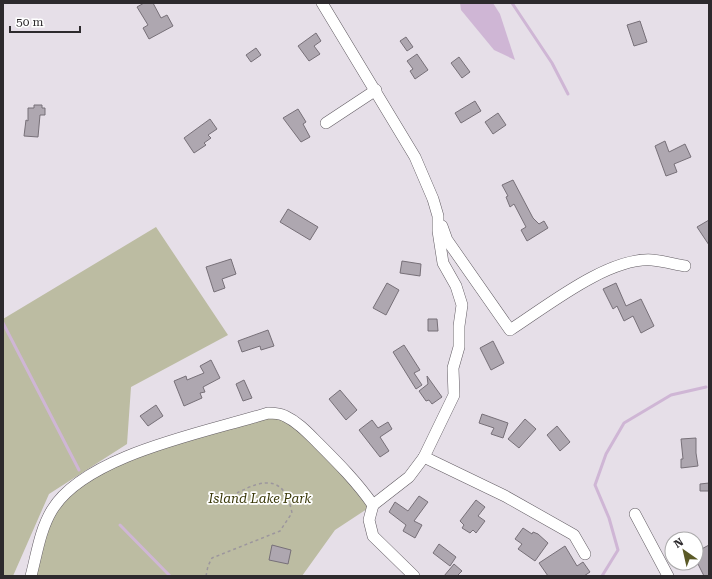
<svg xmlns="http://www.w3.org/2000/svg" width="712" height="579" font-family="'Roboto Serif',serif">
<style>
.green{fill:#bcbca2}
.water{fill:#cfb6d5}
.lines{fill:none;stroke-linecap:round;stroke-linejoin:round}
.stream{stroke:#cfb6d5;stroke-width:3}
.building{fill:#aea7b0;stroke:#777078}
.minor-casing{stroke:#625c63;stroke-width:12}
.path{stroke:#9c969d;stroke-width:1.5;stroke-dasharray:3 3;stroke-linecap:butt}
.minor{stroke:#fff;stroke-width:11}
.labels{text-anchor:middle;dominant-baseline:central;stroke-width:3.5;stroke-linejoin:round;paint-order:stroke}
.park-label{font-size:13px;font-style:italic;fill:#383706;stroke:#fff}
</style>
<rect width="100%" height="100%" fill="#e6dfe8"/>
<!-- green -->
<g class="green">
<path d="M156,227L228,335L131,387L127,444L49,494L13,576H3V319Z"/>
<path d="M285,416L373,505L335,530L302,576H31L53,508L101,469L240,421Z"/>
</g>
<!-- water -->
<path class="water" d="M460,3H493L500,14L515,60L494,50L461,10Z"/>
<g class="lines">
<!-- stream -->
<g class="stream">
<path d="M512,3L552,63L568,94"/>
<path d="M3,323L79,470"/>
<path d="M120,525L170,576"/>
<path d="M602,576L618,550L609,518L595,485L606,454L624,423L671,395L706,387"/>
</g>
</g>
<!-- building -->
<g class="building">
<path d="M144,3H153L161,18L167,15L173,26L149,39L143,28L148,25L137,7Z"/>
<path d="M640,21L647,42L634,46L627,25Z"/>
<path d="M316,33L321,41L314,46L320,54L309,61L298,46Z"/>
<path d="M406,37L413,47L407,51L400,41Z"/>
<path d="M256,48L261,55L251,62L246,55Z"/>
<path d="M417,54L428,70L415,79L410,71L413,69L407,61Z"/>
<path d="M459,57L470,72L462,78L451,63Z"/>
<path d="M475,101L481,111L461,123L455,113Z"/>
<path d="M34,105H42V108H45V115H40L38,137L24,136L26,120L28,121V108H34Z"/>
<path d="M298,109L306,122L303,124L310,137L301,142L283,118Z"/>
<path d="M498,113L506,125L493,134L485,122Z"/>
<path d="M210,119L217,129L208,135L211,138L204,143L206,145L194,153L184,138Z"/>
<path d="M665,141L669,152L685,144L691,157L674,164L677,172L666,176L655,146Z"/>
<path d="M513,180L533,218L539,224L544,221L548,228L527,241L521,230L526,227L514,204L510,207L506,197L508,196L502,185Z"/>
<path d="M288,209L318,227L310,240L280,222Z"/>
<path d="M709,220V245L697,227Z"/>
<path d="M231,259L236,274L222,279L225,288L214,292L206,267Z"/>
<path d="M402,261L421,264L420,276L400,273Z"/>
<path d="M387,283L399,290L386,315L373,308Z"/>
<path d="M616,283L626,306L641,299L654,326L641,333L633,316L624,321L617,306L613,309L603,289Z"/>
<path d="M428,319H437L438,331H428Z"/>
<path d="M268,330L274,346L261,350L260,346L242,352L238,341Z"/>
<path d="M493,341L504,363L491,370L480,348Z"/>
<path d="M404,345L420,370L414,373L422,385L416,389L393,352Z"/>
<path d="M211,360L220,378L203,387L205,392L200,393L202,398L184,406L174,381L186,376L187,380L204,373L200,366Z"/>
<path d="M427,376L442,397L432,404L429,400L426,401L419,391L428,384Z"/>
<path d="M244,380L252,398L243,401L236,384Z"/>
<path d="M340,390L357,410L346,420L329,399Z"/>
<path d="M156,405L163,416L148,426L140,416Z"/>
<path d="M482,414L508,423L503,438L491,434L494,428L479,423Z"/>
<path d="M525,419L536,429L519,448L508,439Z"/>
<path d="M372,420L378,428L388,422L392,429L380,437L389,451L380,457L359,430Z"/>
<path d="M557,426L570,442L560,451L547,435Z"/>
<path d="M696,438V453L698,466L681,468V459H683L681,439Z"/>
<path d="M709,483V491H700V484Z"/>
<path d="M419,496L428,502L414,521L422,525L415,538L403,531L406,525L389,512L395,502L408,511Z"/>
<path d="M476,500L485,507L478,516L485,521L476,533L473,530L470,533L462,528L464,525L460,521Z"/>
<path d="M523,528L532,534L533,532L538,534L548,543L535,561L518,549L522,544L515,539Z"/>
<path d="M439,544L456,557L450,566L433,553Z"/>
<path d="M272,545L291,550L288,564L269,560Z"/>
<path d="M709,545V576H704L696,560V552Z"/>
<path d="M565,546L577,566L583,562L590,572L584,576H548L539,563Z"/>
<path d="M454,564L462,571L457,576H444Z"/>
</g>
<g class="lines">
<defs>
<g id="minor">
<path d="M322,3L415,157L433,199L438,216V231L443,263L456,286L462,305L459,326V347L453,368L454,395L424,457L409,477L373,505"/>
<path d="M326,123L376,90"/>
<path d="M442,226L447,240L510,330C546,307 608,257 652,260C663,261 674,264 685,266"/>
<path d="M424,457L505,496L574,535L585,554"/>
<path d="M373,505L369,520L373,536L414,576"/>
<path d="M635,514L668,576"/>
<path d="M31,576C37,553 40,530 52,510C86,454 208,432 268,413C274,413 279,413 285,416C298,422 308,433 318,443C338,463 357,482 373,505"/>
</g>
</defs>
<!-- minor casing -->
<use href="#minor" class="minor-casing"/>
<!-- path -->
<path class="path" d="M206,576L208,566L212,558L280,531L292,513C285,476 265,478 237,493"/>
<!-- minor -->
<use href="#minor" class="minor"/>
</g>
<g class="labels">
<!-- park labels -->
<g class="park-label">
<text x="260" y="498">Island Lake Park</text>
</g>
</g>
<!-- border -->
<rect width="712" height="579" fill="none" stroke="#2d2a2d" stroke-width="8"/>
<!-- north arrow -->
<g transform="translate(684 551) rotate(326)"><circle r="19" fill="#ffffff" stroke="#abaaab"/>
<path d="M0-3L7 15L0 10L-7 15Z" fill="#5b5a27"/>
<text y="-6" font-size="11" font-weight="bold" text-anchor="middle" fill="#2d2a2d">N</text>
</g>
<!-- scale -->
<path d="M10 26v6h70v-6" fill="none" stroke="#2d2a2d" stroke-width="2"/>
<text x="16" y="26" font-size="12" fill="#2d2a2d" stroke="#ffffff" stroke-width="3" paint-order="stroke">50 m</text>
</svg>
